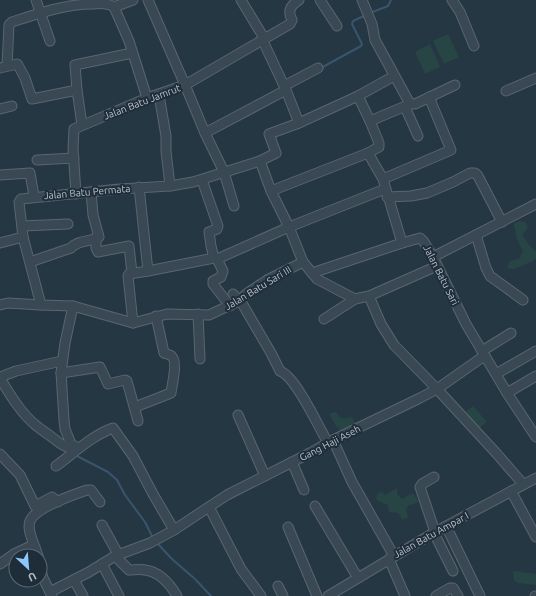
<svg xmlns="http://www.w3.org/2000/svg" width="536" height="596" font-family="Ubuntu,sans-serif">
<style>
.green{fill:#284545}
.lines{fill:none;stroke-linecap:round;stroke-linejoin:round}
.stream{stroke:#38556c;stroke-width:2}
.minor-casing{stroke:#596671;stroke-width:11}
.minor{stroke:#3a4854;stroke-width:9}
.labels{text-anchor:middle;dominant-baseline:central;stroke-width:4;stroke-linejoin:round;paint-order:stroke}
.street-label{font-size:10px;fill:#b8c3cd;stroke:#1f2d39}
</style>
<rect width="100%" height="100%" fill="#263744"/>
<!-- green -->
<g class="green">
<path d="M448,34L459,57L444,64L433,41Z"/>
<path d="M430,44L440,67L425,74L415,52Z"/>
<path d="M519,221L525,222L528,227L522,235L530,246L536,251V258L533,261L514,269L507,268L510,261L519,259L523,251L517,239L514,224Z"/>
<path d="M473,406L487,422L475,431L461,415Z"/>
<path d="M336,412C340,419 343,420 350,417L353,419L357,427L344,435L336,426L329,414Z"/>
<path d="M397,488V494L402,499L413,493L418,501V502L408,506L406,509L408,518L402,519L398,513L389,512L388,505L378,501L376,499C377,495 378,492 382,492L385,495Z"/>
<path d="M513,571L536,574V585L518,583L514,580Z"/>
</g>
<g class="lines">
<!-- stream -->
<g class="stream">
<path d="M370,13L388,6L391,0"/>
<path d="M321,68L361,46L362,44L352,24L353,21L366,15"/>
<path d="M75,455L108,472L117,480L125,495L145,522L153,538"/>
<path d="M157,543L172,559L195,579L211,596"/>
</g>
<defs>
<g id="minor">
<path d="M36,0L50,41"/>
<path d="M148,0L185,85L205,133L224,172L234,206"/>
<path d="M241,0L264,38"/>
<path d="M320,0L337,26"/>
<path d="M452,0L460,12L474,46"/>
<path d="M114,7L133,0"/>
<path d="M262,39L286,90L299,123"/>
<path d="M7,66L9,25L12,22C39,13 65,4 93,4C101,3 108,3 114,7L129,41L147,98"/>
<path d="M0,68L17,64L18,65L25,78L32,99L77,90"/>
<path d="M284,86L318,68"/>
<path d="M506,91L536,78"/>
<path d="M159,95L166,136V151L170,186"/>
<path d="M358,96L370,121"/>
<path d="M409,104H415L455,85"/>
<path d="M405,107L418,136"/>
<path d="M0,109L12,106"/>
<path d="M82,125L77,90L75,65L132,53"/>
<path d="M205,133L286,90"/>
<path d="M368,153L383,179L402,243"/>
<path d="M37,160L74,158"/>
<path d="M260,161L271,191L289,227L303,262L317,279L355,299"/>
<path d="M0,175L30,173L34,196"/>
<path d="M383,179L451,150L429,97"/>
<path d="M202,180L218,226L217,229L209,232L211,246L214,258"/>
<path d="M139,187L148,271"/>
<path d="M271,191L368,153L379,147V143L370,121L408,105L409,102L375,40L372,24L362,0"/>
<path d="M76,194L73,148L74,129L147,98L185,85L290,24L292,20C287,11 291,5 299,0"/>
<path d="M387,197L411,196L427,193L453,182L470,173H475L478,176L502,222"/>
<path d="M22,226L68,224"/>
<path d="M476,235L486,268L490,276L523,300"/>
<path d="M96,238V248L98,252L129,246L132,273"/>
<path d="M0,243L23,237"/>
<path d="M433,257L536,204"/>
<path d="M217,259L289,227L385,189"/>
<path d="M30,262L71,248C77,240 90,242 99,237L93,215L91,192"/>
<path d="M312,273L402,243L420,238L424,242L433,257L466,324L507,393L536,437"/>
<path d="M233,294L243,305L271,353L280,371C296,377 318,426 328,443"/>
<path d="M369,296L381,324L394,345L437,389L497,454L523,484"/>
<path d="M0,305L8,303L41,305L73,306L133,323L167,314L209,315L239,301L246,294L267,280L303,262"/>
<path d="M41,305L23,237L19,202L21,199L120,189L170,186L193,182L260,161L276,153L269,134L299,123L358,96L394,76"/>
<path d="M73,306L65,343L61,373L64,420L65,429L71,444L78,448"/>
<path d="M198,314L200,359"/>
<path d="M324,319L355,299L369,296L437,266"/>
<path d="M133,323L128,276L129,274L148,271L214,258L217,259L223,271L221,277L213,281V284L230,306"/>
<path d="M482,351L511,333"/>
<path d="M61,373L100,367L108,384L125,380L127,381L138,421"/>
<path d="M496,374L536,351"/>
<path d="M0,377L16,371L62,361"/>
<path d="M0,378C10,395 22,415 38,427C43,431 48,434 53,438C59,443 68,449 75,449"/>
<path d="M507,393L536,376"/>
<path d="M135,407L171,393C172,384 179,359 170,355C168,354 166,354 164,353L156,316"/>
<path d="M238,415L265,476"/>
<path d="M333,440L352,482L394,556"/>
<path d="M0,454L20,475L35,506L52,497L58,502"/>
<path d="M292,462L304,490"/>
<path d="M56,466C74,453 91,436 113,428L133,456L153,494L174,530"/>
<path d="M434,477L422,484L420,487L435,532"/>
<path d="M511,491L536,537"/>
<path d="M315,506L358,578"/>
<path d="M209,507L241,569L261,596"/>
<path d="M102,525L118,554"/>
<path d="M446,526L480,596"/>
<path d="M288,527L317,596"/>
<path d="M434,533L453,571"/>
<path d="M34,545C32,538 27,529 30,521C36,507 73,495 87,490H91L100,502"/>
<path d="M115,556L129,570C134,570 140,569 145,570C160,572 170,584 177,596"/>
<path d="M389,559L405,596"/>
<path d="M0,564L14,554L33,545L35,547L38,556"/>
<path d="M102,564L119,596"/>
<path d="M40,566L43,578L50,592"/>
<path d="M74,580L83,596"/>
<path d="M278,586L283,596"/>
<path d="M52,596L50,592L89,572L115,556L150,543L174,530L227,495L310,453L333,440L420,398L437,389L484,356"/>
<path d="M328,596L435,532L536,478"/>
<path d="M436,596L450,588H453L458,596"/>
<path d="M535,596H536"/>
</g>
</defs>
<!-- minor casing -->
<use href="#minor" class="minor-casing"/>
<!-- minor -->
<use href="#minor" class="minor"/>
</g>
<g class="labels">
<!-- street labels -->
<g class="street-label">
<text transform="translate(142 102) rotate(-21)">Jalan Batu Jamrut</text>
<text transform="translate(87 192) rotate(-5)">Jalan Batu Permata</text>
<text transform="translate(441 275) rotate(63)">Jalan Batu Sari</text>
<text transform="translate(258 288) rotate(-31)">Jalan Batu Sari III</text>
<text transform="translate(330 443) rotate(-27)">Gang Haji Aseh</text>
<text transform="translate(431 535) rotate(-29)">Jalan Batu Ampar I</text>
</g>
</g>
<!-- north arrow -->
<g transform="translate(28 568) rotate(154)"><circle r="19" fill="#1f2d39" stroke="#5c6974"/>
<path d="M0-3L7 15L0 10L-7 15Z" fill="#8dc7fd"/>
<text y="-6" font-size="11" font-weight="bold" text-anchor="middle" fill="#b8c3cd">U</text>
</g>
</svg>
